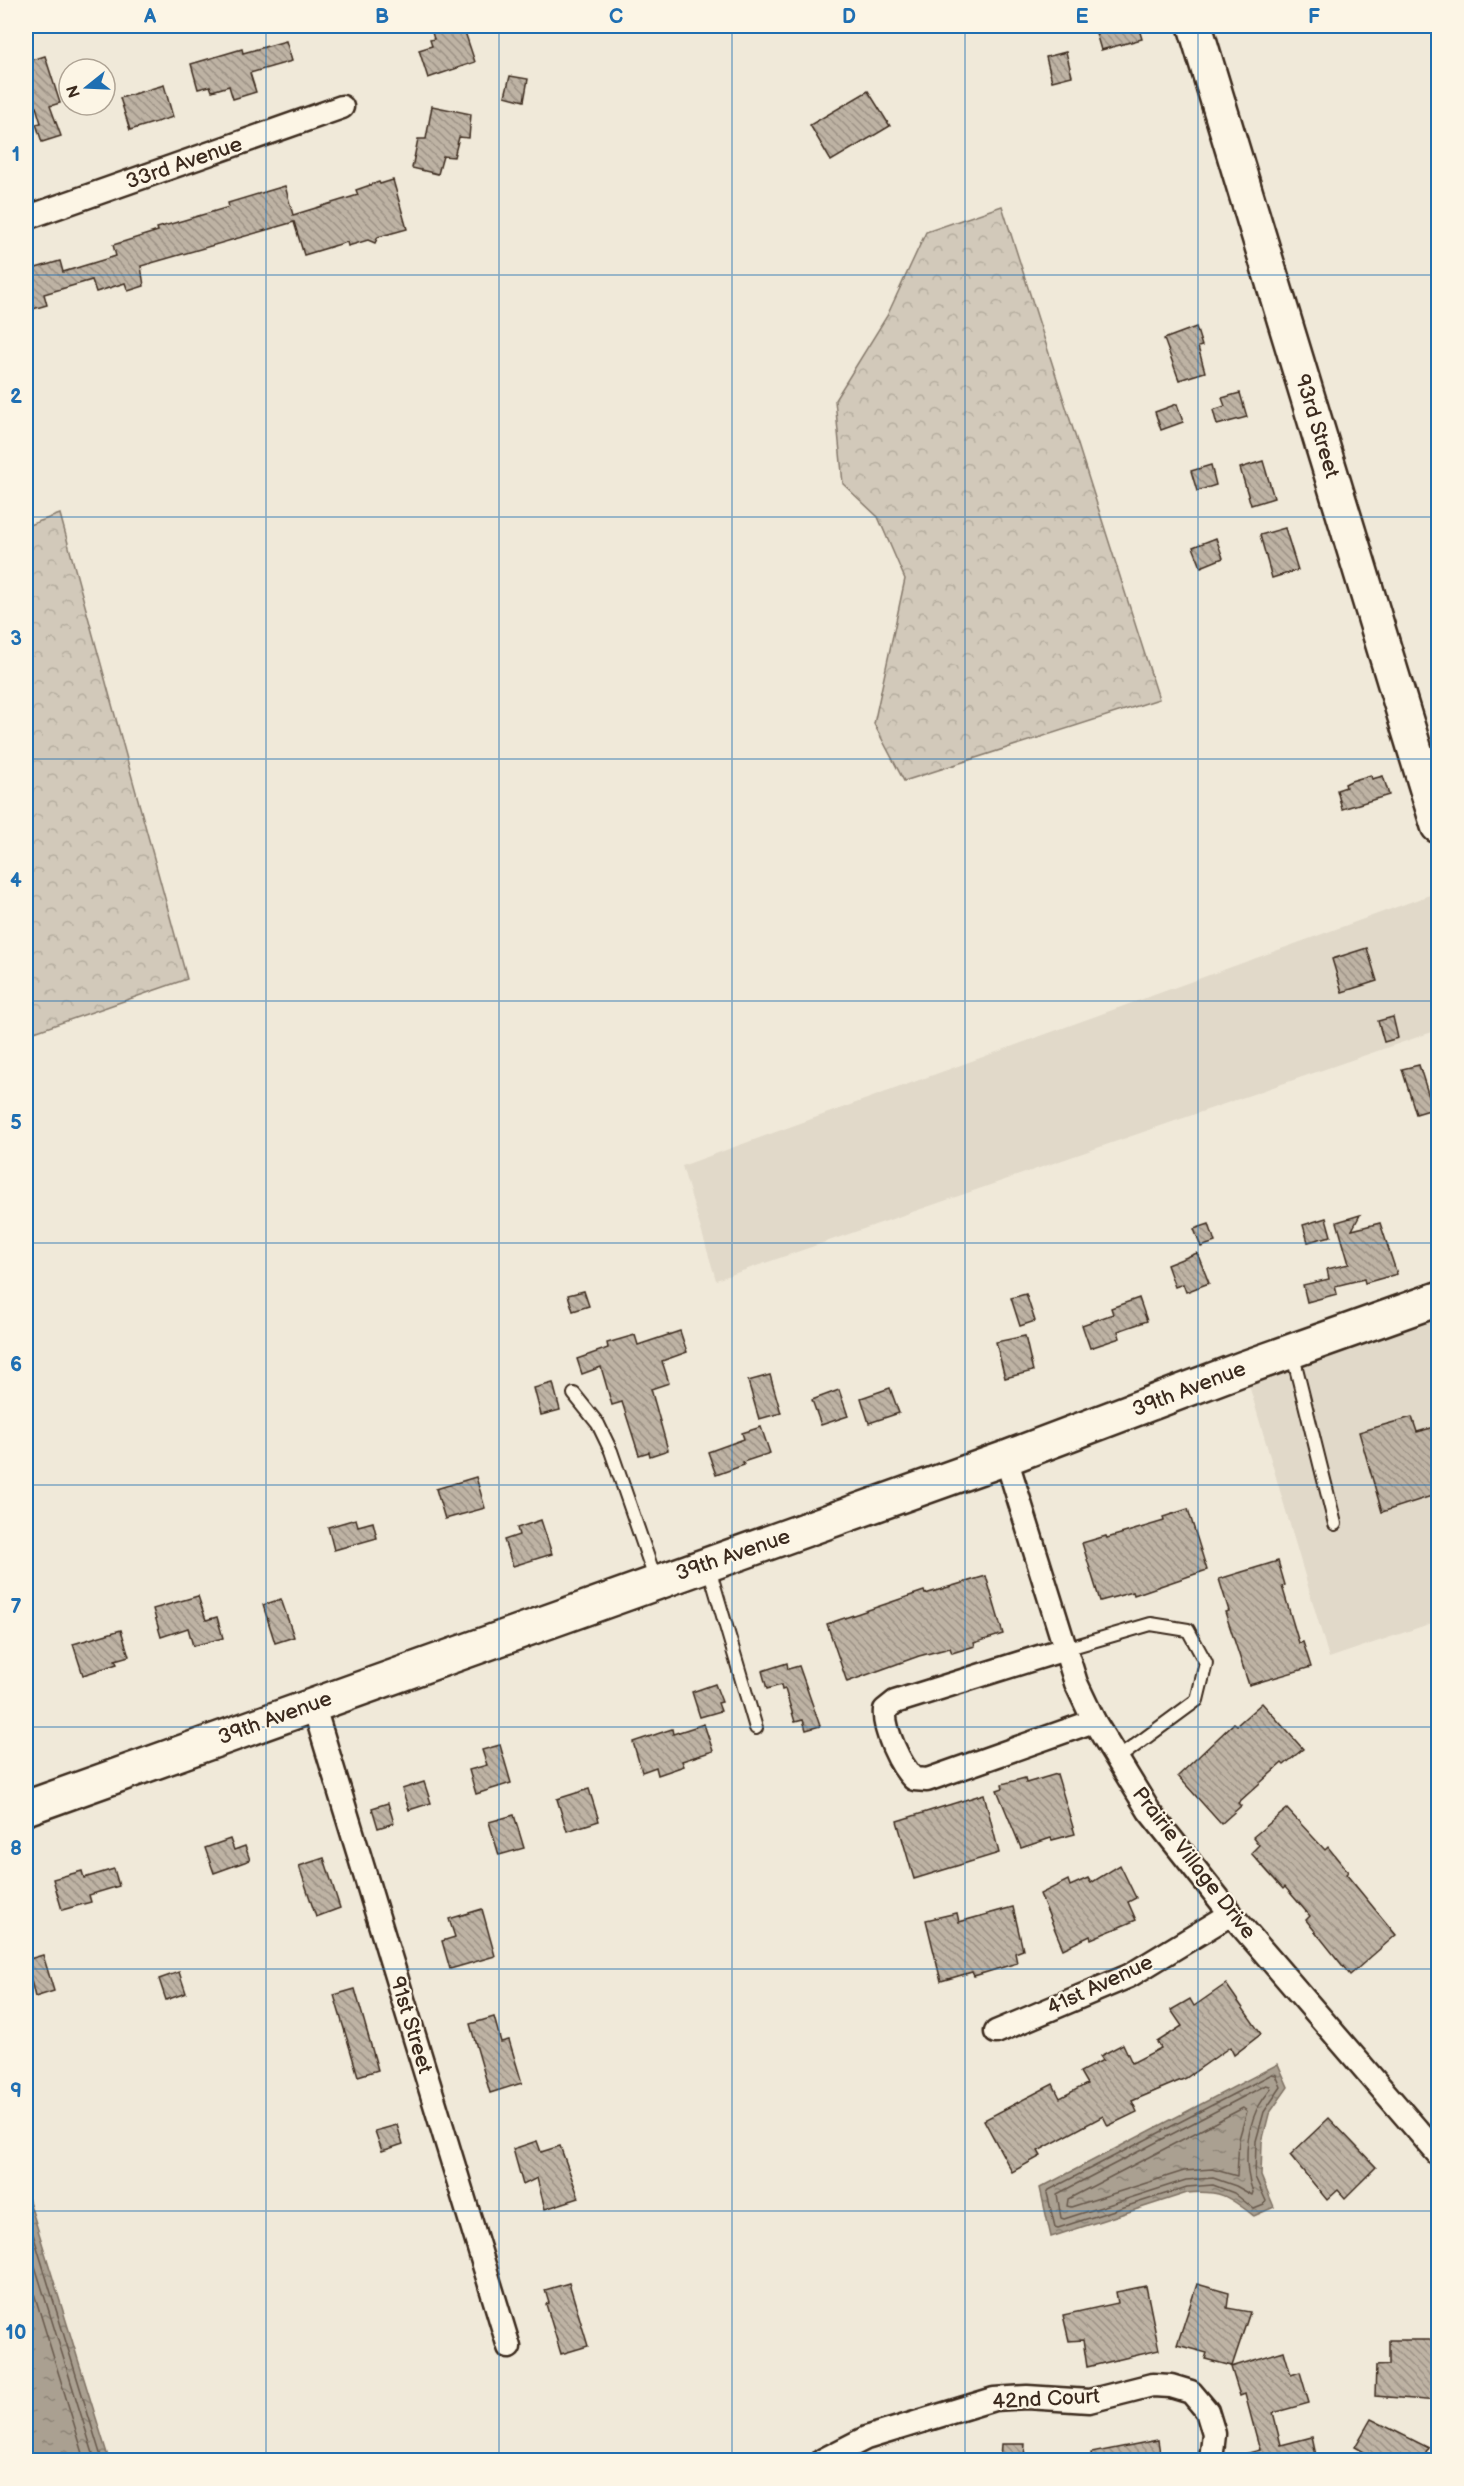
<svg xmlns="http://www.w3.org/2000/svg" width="1464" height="2486" font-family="'Balsamiq Sans',sans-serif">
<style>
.built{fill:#e1d9c9}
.forest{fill:url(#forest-crowns);stroke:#867a6c;stroke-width:1.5}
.water{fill:url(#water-ripples);stroke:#7e7163;stroke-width:1.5}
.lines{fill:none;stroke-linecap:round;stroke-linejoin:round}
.shore{stroke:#67594c;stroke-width:1.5}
.building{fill:url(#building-back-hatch);stroke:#3b2a1e;stroke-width:1.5}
.lane-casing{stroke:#3b2a1e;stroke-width:16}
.street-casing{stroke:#3b2a1e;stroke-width:27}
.secondary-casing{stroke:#3b2a1e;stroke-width:38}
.lane{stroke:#fcf5e5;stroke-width:12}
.street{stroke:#fcf5e5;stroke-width:22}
.secondary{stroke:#fcf5e5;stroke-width:33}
.grid{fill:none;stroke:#1f6fb2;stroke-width:1.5;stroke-opacity:0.55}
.labels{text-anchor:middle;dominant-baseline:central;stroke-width:4.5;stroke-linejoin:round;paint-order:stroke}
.street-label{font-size:21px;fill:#3b2a1e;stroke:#fcf5e5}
.neatline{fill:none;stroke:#1f6fb2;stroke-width:2}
.grid-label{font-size:20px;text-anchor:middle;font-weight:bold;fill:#1f6fb2}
</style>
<defs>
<pattern id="forest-crowns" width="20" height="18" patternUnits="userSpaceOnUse" patternTransform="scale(1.5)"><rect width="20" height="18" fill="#d2c9ba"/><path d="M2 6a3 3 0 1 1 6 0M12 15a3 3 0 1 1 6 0" fill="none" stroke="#b5ad9f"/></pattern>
<pattern id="water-ripples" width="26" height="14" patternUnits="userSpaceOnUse" patternTransform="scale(1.5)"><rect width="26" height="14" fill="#aaa091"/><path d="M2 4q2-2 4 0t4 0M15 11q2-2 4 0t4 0" fill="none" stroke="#8c8376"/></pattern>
<pattern id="building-back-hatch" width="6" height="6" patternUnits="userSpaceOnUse" patternTransform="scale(1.5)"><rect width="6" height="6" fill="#beb3a4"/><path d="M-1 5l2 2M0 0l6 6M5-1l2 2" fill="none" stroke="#9c9285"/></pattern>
</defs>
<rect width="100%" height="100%" fill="#f0e9d9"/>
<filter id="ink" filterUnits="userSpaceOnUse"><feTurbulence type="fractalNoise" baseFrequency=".0167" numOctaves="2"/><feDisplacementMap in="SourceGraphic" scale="12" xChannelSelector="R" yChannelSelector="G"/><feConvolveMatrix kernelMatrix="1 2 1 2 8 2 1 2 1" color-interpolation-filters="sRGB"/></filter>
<g filter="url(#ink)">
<!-- built -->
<g class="built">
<path d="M1438,892V1030L716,1280L682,1166Z"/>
<path d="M1438,1299V1621L1329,1658L1244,1368Z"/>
</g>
<!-- forest -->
<g class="forest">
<path d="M1002,206L1159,699L904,781L874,724L905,579L878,517L843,484L835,400L887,316L926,232Z"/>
<path d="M60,514L187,979L26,1035V526Z"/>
</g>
<!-- water -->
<g class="water">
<path d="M1278,2064L1288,2087L1269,2114L1262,2142L1261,2176L1274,2207L1254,2216C1228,2196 1221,2190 1187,2193L1051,2237L1040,2188Z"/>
<path d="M26,2191L109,2460H26Z"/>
</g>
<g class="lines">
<!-- shore -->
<g class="shore">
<path d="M1272,2074L1276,2075L1281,2087L1264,2112L1256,2141L1255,2177L1266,2201L1264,2205L1254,2209L1234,2193L1213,2185L1187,2187L1058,2228L1055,2227L1047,2193L1049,2190Z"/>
<path d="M1266,2085L1270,2086L1271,2089C1266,2095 1261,2102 1257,2109C1246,2133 1243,2167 1253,2192L1252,2195L1236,2186L1213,2178L1186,2180L1064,2219L1061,2218L1057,2194Z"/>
<path d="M1243,2108L1247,2111L1239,2139L1237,2176L1212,2169L1184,2171L1071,2207L1067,2206L1068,2199Z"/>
<path d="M26,2211L102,2460"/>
<path d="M26,2237L95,2460"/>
<path d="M26,2267L85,2460"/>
</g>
</g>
<!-- building -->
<g class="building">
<path d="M430,26H463L475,62L428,78L419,50L432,46L430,40L434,39Z"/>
<path d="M1123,26H1138L1142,39L1101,50L1096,33Z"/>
<path d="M286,41L292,61L250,73L256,92L233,99L229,86L212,91L210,86L198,89L191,64L242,49L243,53Z"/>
<path d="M1066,52L1072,76L1052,81L1046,57Z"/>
<path d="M45,56L60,103L50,106L61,136L42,142L36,124L41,123L26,75V62Z"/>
<path d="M510,76L528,79L524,101L505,96Z"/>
<path d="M164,85L173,117L130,130L120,98Z"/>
<path d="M868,91L890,126L831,161L810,125Z"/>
<path d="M432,106L471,114L469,138L459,137L454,157L443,156L438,174L412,168L418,139H426Z"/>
<path d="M393,180L407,229L378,237L375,243L368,240L348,246L347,242L304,255L294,222L141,266L144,286L128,291L125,283L96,292L92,280L44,294L47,305L26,311V274L30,272L29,270L60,261L63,272L116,256L113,245L158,231L157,228L229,207L228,203L285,186L293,215L358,195L356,190L379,182L380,184Z"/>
<path d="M1196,327L1202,346L1198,347L1205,372L1179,380L1164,339Z"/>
<path d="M1240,393L1247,417L1217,425L1213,410L1225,406L1222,398Z"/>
<path d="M1177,404L1183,422L1161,430L1155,412Z"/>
<path d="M1263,461L1274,498L1251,505L1240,468Z"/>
<path d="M1211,465L1216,485L1197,491L1191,471Z"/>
<path d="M1285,528L1298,570L1272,578L1260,535Z"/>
<path d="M1216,538L1223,558L1201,567L1193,547Z"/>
<path d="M1371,775L1372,779L1383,776L1389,795L1342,809L1337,790L1346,787L1345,784L1351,781Z"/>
<path d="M1367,948L1377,981L1342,992L1332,959Z"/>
<path d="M1393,1017L1398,1038L1384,1042L1378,1021Z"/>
<path d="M1419,1065L1433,1109L1416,1114L1402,1069Z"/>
<path d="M1360,1215L1352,1230L1380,1223L1397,1274L1365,1283L1364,1279L1335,1286L1337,1294L1307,1302L1303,1285L1329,1279L1327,1269L1349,1264L1337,1222Z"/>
<path d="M1326,1218L1331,1236L1308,1242L1303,1225Z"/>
<path d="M1209,1224L1215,1242L1201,1247L1194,1229Z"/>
<path d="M1197,1253L1209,1283L1186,1292L1183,1284L1175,1287L1167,1265Z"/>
<path d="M584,1291L589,1306L573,1311L568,1295Z"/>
<path d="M1026,1294L1035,1321L1020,1326L1011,1298Z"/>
<path d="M1139,1298L1147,1321L1118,1331L1120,1338L1090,1348L1082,1325L1113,1314L1111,1308Z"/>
<path d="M680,1331L687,1352L662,1361L669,1383L651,1389L668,1450L650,1456L649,1452L639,1455L622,1402L612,1405L601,1367L582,1374L577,1359L608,1348L607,1343L635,1335L638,1345Z"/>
<path d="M1025,1336L1033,1371L1005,1378L996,1342Z"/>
<path d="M770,1375L781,1413L759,1419L748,1381Z"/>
<path d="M553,1383L560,1410L541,1415L534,1388Z"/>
<path d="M890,1388L899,1413L869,1423L861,1398Z"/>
<path d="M839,1390L848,1416L821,1425L812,1400Z"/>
<path d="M1412,1417L1417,1432L1438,1426V1494L1382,1512L1359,1432Z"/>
<path d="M761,1427L770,1453L743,1462L744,1465L716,1475L708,1452L744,1439L742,1433Z"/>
<path d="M476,1477L485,1508L445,1519L436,1489Z"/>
<path d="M1188,1509L1207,1570L1134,1595L1133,1592L1100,1601L1082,1543L1106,1536L1107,1538L1164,1521L1163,1517Z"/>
<path d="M356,1519L358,1526L373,1522L377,1538L334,1550L328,1527Z"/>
<path d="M541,1520L552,1554L513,1566L504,1540L519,1535L517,1528Z"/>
<path d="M1278,1561L1285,1585L1282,1586L1299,1643L1303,1642L1311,1667L1249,1685L1225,1612L1229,1611L1219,1579Z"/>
<path d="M986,1576L1003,1634L974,1643L975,1646L952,1653L950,1648L919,1656L847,1682L827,1624L924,1591L925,1594Z"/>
<path d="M198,1596L206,1620L217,1617L223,1638L193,1646L188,1628L161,1637L153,1609Z"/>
<path d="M281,1599L294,1637L275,1643L263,1605Z"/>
<path d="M121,1630L129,1656L115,1660L117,1664L83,1675L73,1644Z"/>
<path d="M787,1663L788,1669L799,1666L820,1726L806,1730L803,1720L795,1722L785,1689L782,1690L781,1685L767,1689L762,1671Z"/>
<path d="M715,1684L722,1702L718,1703L721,1711L700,1717L692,1692Z"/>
<path d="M1262,1703L1303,1749L1284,1765L1282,1763L1238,1803L1241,1806L1221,1824L1178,1776L1234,1723L1237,1725Z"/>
<path d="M704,1724L713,1751L682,1761L684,1766L658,1775L656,1767L642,1772L633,1742L672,1729L673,1734Z"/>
<path d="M500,1745L511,1783L476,1794L469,1770L487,1765L482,1750Z"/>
<path d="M1057,1774L1075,1834L1052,1840L1051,1838L1021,1848L997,1790L1003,1788L1002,1784L1025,1778L1026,1783Z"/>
<path d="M424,1782L431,1803L409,1810L402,1789Z"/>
<path d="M589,1789L599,1821L567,1831L557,1799Z"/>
<path d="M984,1794L999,1853L914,1879L897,1821Z"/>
<path d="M388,1803L394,1823L378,1828L372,1808Z"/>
<path d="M1287,1809L1325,1850L1328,1847L1348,1872L1346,1874L1396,1935L1350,1975L1306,1920L1310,1916L1285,1887L1283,1889L1251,1853L1259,1845L1253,1837Z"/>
<path d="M514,1815L524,1848L499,1855L489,1822Z"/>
<path d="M230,1839L234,1850L245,1846L250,1860L214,1873L205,1848Z"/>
<path d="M324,1858L340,1908L316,1917L299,1866Z"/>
<path d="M1120,1865L1136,1898L1128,1902L1136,1920L1091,1939L1090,1936L1063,1949L1040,1894L1068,1880L1070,1886L1088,1878L1091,1883Z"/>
<path d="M114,1869L119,1886L89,1895L91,1902L62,1910L53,1879L82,1871L84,1878Z"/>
<path d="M1013,1907L1023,1950L1015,1953L1017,1963L974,1976L972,1972L941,1981L926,1920L957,1913L959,1922Z"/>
<path d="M482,1909L495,1956L450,1969L442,1941L455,1937L449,1919Z"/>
<path d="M43,1955L54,1991L35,1997L26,1960Z"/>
<path d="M179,1972L186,1993L166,2000L159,1979Z"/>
<path d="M1226,1984L1261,2034L1234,2055L1230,2047L1186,2078L1132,2101L1137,2112L1108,2126L1103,2116L1038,2151L1041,2156L1012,2172L984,2120L1053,2084L1060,2098L1087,2084L1080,2072L1103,2060L1100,2056L1123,2044L1132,2063L1161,2048L1157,2042L1182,2026L1171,2010L1190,1999L1194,2006Z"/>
<path d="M355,1989L378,2070L358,2076L334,1995Z"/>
<path d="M494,2017L501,2042L509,2040L522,2083L490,2093L470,2024Z"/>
<path d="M1329,2118L1376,2167L1345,2198L1338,2190L1327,2200L1290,2155Z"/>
<path d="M397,2125L403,2144L382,2151L375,2131Z"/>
<path d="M537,2141L541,2152L560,2146L579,2198L545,2209L537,2178L523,2185L513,2149Z"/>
<path d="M569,2283L588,2346L561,2354L546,2304L549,2303L545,2290Z"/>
<path d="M1197,2284L1229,2293L1227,2308L1250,2312L1232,2366L1205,2359L1207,2353L1177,2345Z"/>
<path d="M1146,2286L1159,2350L1087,2367L1083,2340L1069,2341L1063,2315L1118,2303L1116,2292Z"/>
<path d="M1389,2340H1433V2351H1438V2401L1375,2396L1376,2366L1389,2365Z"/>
<path d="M1284,2351L1291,2375L1300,2372L1309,2403L1273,2413L1281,2445L1312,2437L1317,2460H1242L1241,2455L1260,2450L1245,2394L1240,2396L1231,2367Z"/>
<path d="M1371,2419L1429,2448L1422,2460H1362L1366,2453L1355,2447Z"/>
<path d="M1158,2440L1161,2460H1092L1091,2453Z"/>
<path d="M1001,2444H1025L1024,2460H1000Z"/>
</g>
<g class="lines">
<defs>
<g id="lane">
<path d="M1292,1352L1335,1524"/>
<path d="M574,1394L598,1424L611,1451L656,1581"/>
<path d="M708,1565L756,1728"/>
<path d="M1065,1649L1151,1624L1188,1630L1206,1663L1197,1700L1117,1759"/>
</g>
<g id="street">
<path d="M26,218L342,107"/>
<path d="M1006,1458L1076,1683L1094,1721L1149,1811L1231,1914L1438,2154"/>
<path d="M1065,1649L895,1702L885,1710C883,1729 900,1766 914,1779L927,1780L1094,1721"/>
<path d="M313,1704L509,2347"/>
<path d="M996,2032L1129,1976L1231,1914"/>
<path d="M823,2460L866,2438L994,2399L1027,2397L1089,2401L1152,2385L1171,2386L1191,2392L1207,2411L1214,2434L1211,2460"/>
</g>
<g id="secondary">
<path d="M1195,26L1438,826"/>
<path d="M26,1808L1006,1458L1244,1368L1438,1299"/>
</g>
</defs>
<!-- lane casing -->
<use href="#lane" class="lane-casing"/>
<!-- street casing -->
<use href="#street" class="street-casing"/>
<!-- secondary casing -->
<use href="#secondary" class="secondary-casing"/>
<!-- lane -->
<use href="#lane" class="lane"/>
<!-- street -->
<use href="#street" class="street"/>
<!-- secondary -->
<use href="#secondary" class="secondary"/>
</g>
</g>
<!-- grid -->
<path class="grid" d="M266,26V2460M499,26V2460M732,26V2460M965,26V2460M1198,26V2460M26,275H1438M26,517H1438M26,759H1438M26,1001H1438M26,1243H1438M26,1485H1438M26,1727H1438M26,1969H1438M26,2211H1438"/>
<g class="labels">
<!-- street labels -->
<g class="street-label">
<text transform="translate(184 163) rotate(-19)">33rd Avenue</text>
<text transform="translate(1317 426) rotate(73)">93rd Street</text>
<text transform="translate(1189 1389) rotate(-21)">39th Avenue</text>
<text transform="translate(733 1555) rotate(-19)">39th Avenue</text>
<text transform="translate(275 1718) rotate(-20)">39th Avenue</text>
<text transform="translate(1194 1863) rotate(52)">Prairie Village Drive</text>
<text transform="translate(1100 1985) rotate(-25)">41st Avenue</text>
<text transform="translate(411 2025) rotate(73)">91st Street</text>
<text transform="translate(1046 2399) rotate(-3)">42nd Court</text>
</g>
</g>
<!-- margin -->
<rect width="1464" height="2486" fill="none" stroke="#fcf5e5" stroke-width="66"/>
<!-- north arrow -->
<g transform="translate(87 87) rotate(252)"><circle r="28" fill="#fcf5e5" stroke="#afa495" stroke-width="1.5"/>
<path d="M0-4.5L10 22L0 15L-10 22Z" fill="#1f6fb2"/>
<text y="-9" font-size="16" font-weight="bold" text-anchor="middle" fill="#3b2a1e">N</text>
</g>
<rect x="33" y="33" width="1398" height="2420" class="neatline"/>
<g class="grid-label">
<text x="150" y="23">A</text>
<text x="382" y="23">B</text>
<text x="616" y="23">C</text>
<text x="849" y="23">D</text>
<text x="1082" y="23">E</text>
<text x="1314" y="23">F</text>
<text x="16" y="161">1</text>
<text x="16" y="403">2</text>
<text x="16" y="645">3</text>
<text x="16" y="887">4</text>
<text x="16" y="1129">5</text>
<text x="16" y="1371">6</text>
<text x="16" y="1613">7</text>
<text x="16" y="1855">8</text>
<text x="16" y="2097">9</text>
<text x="16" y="2339">10</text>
</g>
</svg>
